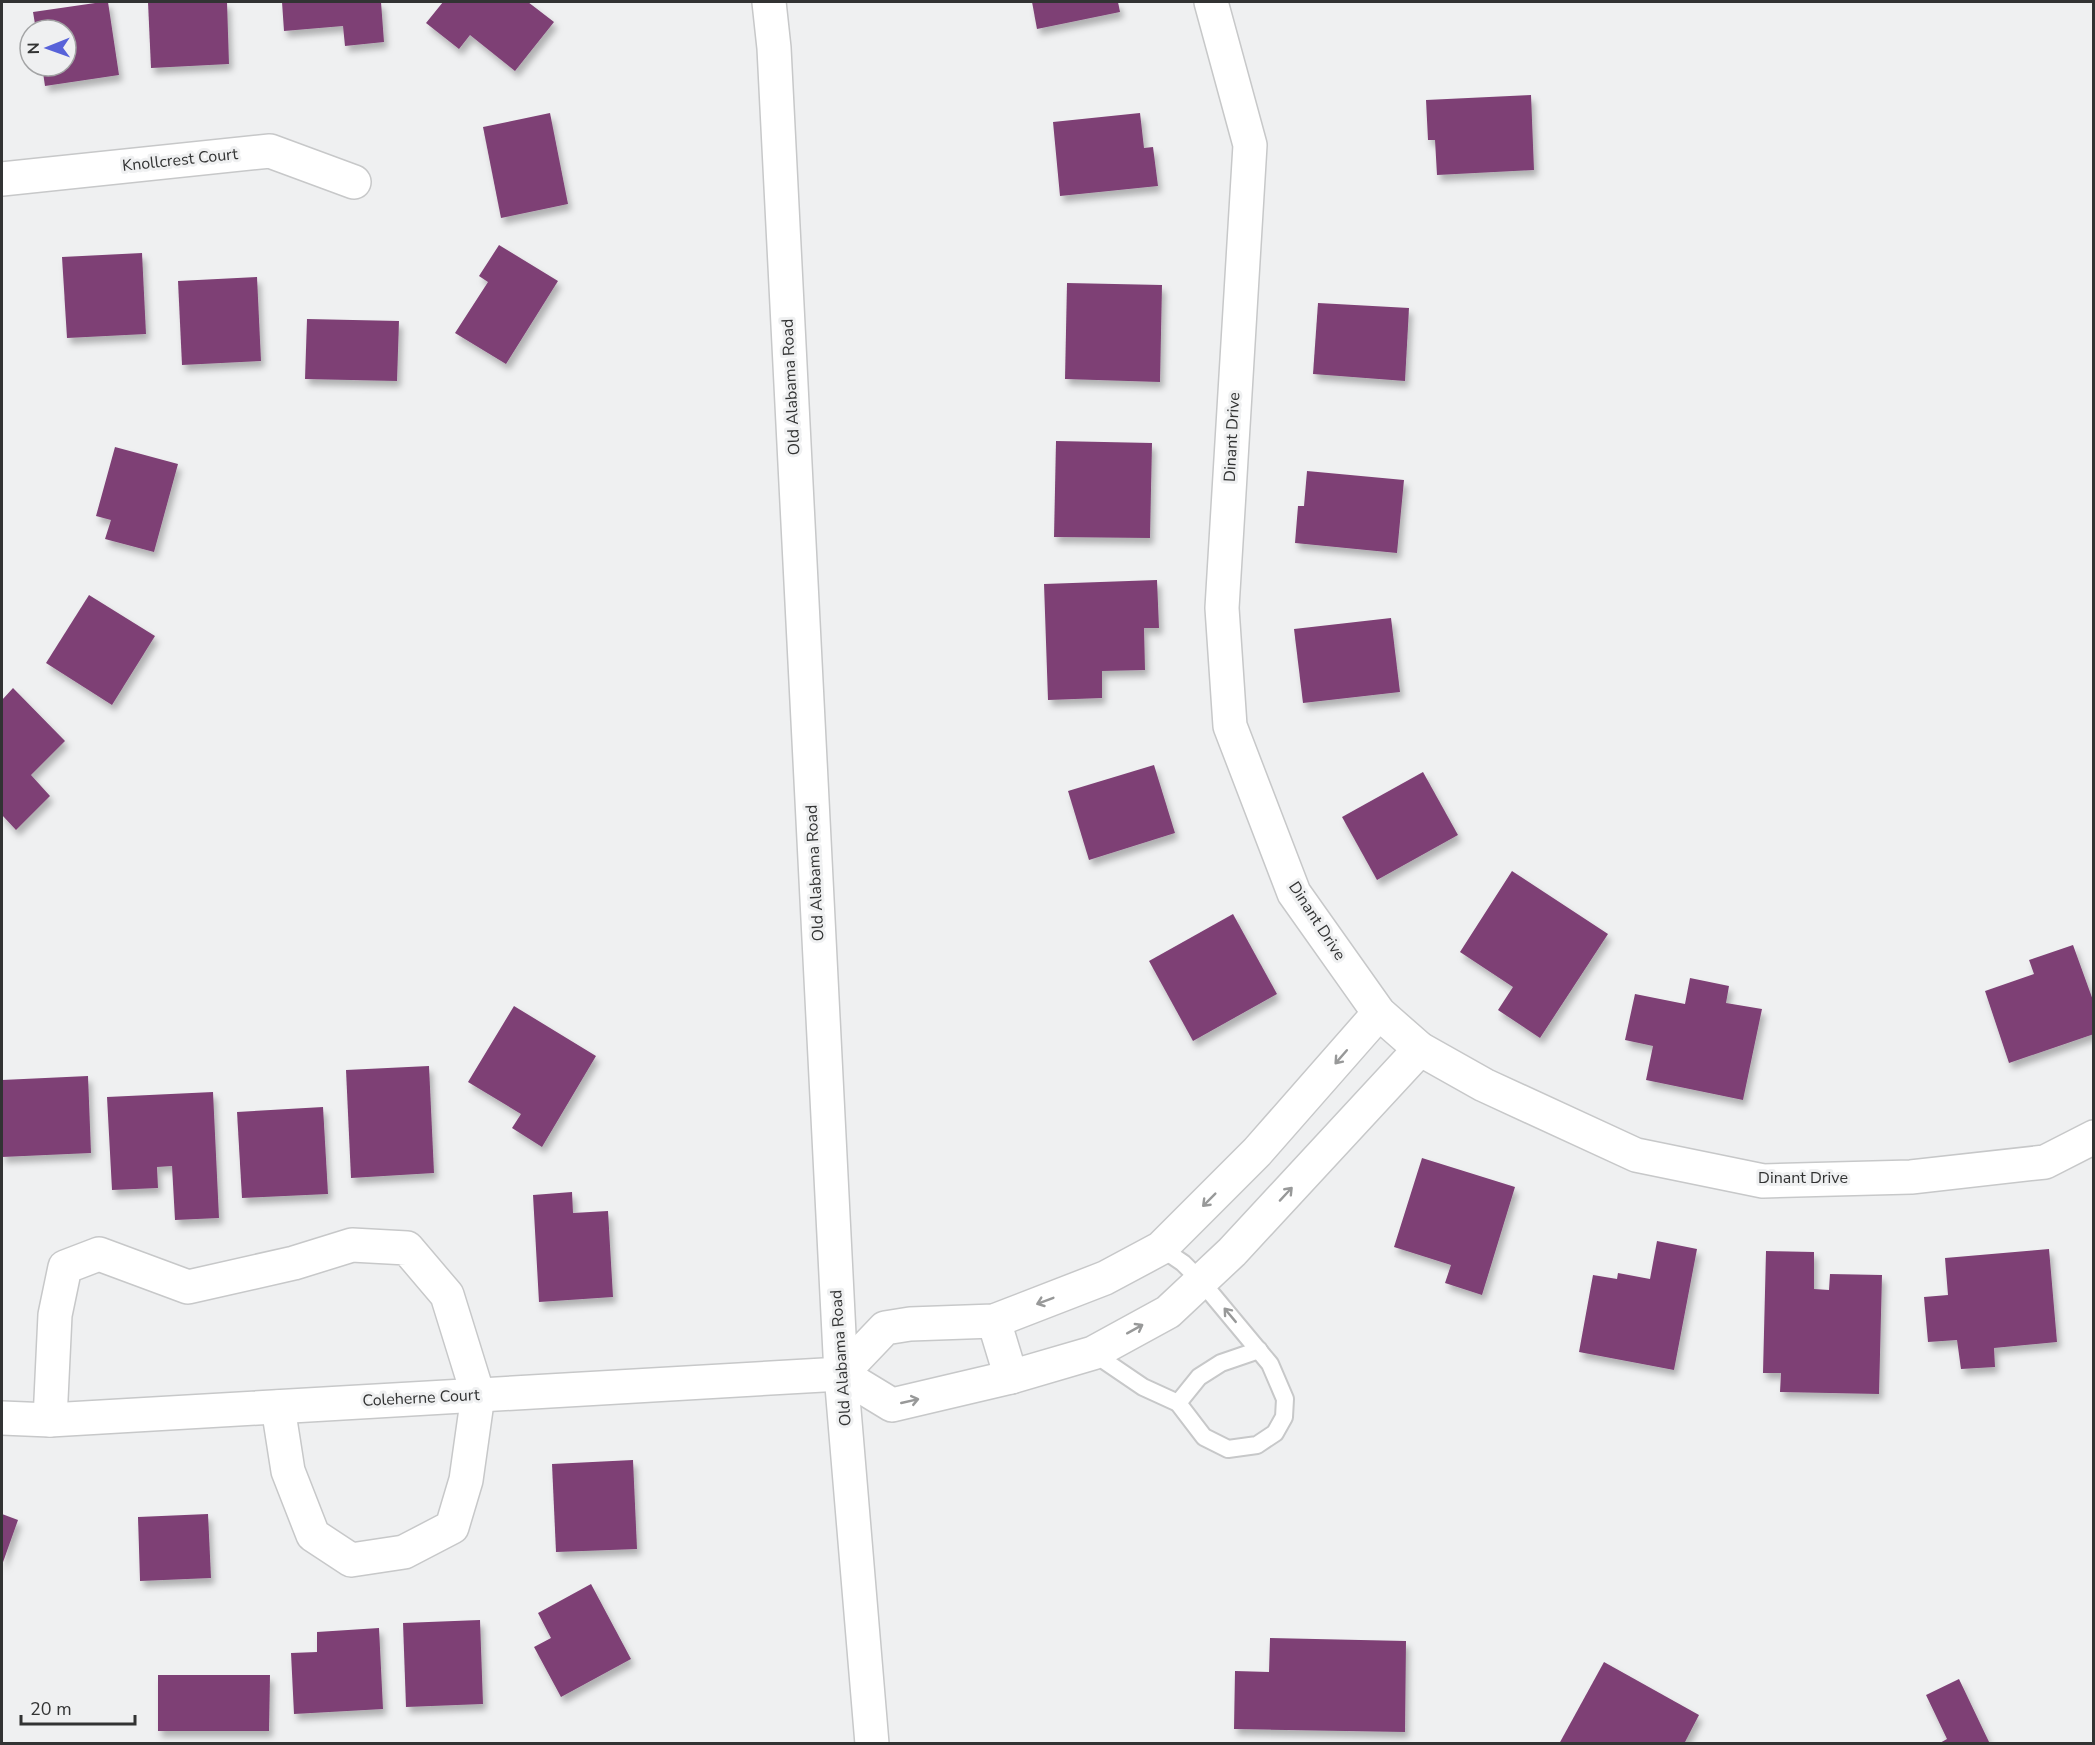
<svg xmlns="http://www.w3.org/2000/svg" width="2095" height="1745" font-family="'Nunito Sans',sans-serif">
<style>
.building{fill:#7e4175;filter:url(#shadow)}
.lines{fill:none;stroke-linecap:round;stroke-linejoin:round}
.lane-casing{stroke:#c7c8c9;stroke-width:20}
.street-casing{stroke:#c7c8c9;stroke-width:36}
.secondary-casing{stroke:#c7c8c9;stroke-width:36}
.lane{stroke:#fff;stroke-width:16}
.street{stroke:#fff;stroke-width:33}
.secondary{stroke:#fff;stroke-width:33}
.oneway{stroke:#989999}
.labels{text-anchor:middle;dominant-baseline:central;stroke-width:6;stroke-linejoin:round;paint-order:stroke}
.street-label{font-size:16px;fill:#323333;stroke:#eff0f1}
</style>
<defs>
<filter id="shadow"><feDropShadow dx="3.5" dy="6" stdDeviation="3" flood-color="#0004"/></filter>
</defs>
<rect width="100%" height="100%" fill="#eff0f1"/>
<!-- building -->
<g class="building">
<path d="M102,2H108L119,75L45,86L42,66H66V30H36L33,12Z"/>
<path d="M148,2H227L229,64L151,68Z"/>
<path d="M282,2H381L384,42L345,46L343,26L284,31Z"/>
<path d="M443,2H528L554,22L515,71L470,35L459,49L426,23Z"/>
<path d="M1032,2H1118L1120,12L1037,29Z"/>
<path d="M1531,95L1534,170L1437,175L1435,140H1428L1426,100Z"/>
<path d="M550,113L568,204L501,218L483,127Z"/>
<path d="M1140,113L1144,148L1153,147L1158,186L1060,196L1053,122Z"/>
<path d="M499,245L558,281L506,364L455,333L488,282L479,276Z"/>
<path d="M142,253L146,334L67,338L62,257Z"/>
<path d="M257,277L261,361L182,365L178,281Z"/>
<path d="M1067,283L1162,285L1160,382L1065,379Z"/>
<path d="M1318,303L1409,308L1405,381L1313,374Z"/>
<path d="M307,319L399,321L397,381L305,379Z"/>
<path d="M1056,441L1152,443L1150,538L1054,537Z"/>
<path d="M115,447L178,464L154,552L105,539L111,520L96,516Z"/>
<path d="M1307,471L1404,480L1397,553L1295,543L1298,506H1304Z"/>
<path d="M1157,580L1159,628H1144L1145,670L1102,671V698L1048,700L1044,584Z"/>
<path d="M89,595L155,636L112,705L46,663Z"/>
<path d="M1391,618L1400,692L1303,703L1294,629Z"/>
<path d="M13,688L65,741L31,775L50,796L16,830L2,815V700Z"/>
<path d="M1154,765L1175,833L1089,860L1068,791Z"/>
<path d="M1423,772L1458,835L1377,880L1342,817Z"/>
<path d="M1512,871L1608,934L1540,1038L1498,1010L1513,987L1460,952Z"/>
<path d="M1233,914L1277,994L1193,1041L1149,961Z"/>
<path d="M2073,945L2094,1003V1034L2009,1063L1985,991L2034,974L2029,960Z"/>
<path d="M1690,978L1729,986L1726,1003L1762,1009L1743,1100L1646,1080L1653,1046L1625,1040L1635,994L1685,1004Z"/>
<path d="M514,1006L596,1056L542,1147L512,1128L521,1114L468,1082Z"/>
<path d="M429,1066L434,1173L351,1178L346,1070Z"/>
<path d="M88,1076L91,1153L2,1157V1080Z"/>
<path d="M213,1092L219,1218L175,1220L172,1166L157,1167L158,1188L112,1190L107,1097Z"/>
<path d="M323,1107L328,1194L242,1198L237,1112Z"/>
<path d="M1422,1158L1515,1187L1482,1295L1445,1283L1451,1265L1394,1247Z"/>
<path d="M572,1192L573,1213L608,1211L613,1297L539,1302L533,1195Z"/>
<path d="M1657,1241L1697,1249L1674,1370L1579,1352L1593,1275L1617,1279L1618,1273L1650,1279Z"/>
<path d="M2049,1249L2057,1342L1994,1348L1995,1367L1961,1369L1957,1340L1928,1342L1924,1297L1948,1295L1945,1258Z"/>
<path d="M1766,1251L1814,1252V1289L1829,1290L1830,1274L1882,1275L1879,1394L1780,1392L1781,1373H1763Z"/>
<path d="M633,1460L637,1549L556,1552L552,1464Z"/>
<path d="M2,1514L18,1520L2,1565Z"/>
<path d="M208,1514L211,1578L140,1581L138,1517Z"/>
<path d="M591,1584L631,1659L561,1697L534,1647L551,1638L538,1613Z"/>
<path d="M480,1620L483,1704L406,1707L403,1623Z"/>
<path d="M379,1628L383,1709L294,1714L291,1653L317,1652V1632Z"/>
<path d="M1270,1638L1406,1641L1405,1732L1234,1729L1235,1671L1269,1672Z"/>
<path d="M1604,1662L1699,1715L1684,1744H1559Z"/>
<path d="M158,1675H270L269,1731H158Z"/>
<path d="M1959,1679L1990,1744H1938L1947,1739L1926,1695Z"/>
</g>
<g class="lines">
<defs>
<g id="lane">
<path d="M1093,1353L1143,1387L1178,1403L1204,1437L1228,1449L1257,1445L1275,1433L1284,1417L1285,1399L1270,1364L1200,1280L1183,1263L1161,1248"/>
<path d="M1178,1403L1199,1377L1221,1363L1259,1350"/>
</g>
<g id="street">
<path d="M1211,2L1250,145L1222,608L1230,726L1294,893L1379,1013L1420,1049L1484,1085L1636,1155L1763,1181L1911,1177L2045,1162L2094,1137"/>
<path d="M2,179L270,151L354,182"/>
<path d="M994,1321L1011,1377"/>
<path d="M841,1374L892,1405L1011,1377L1093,1353L1168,1312L1232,1252L1420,1049"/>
<path d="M841,1374L885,1328L910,1324L994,1321L1105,1278L1161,1248L1257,1152L1379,1013"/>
<path d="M2,1418L50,1420L841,1374"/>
<path d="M50,1420L55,1315L65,1267L99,1254L188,1287L294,1263L352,1245L407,1248L447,1295L478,1395L466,1480L452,1527L404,1552L351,1560L313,1535L288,1471L278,1407"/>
</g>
<path id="secondary" d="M769,2L774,48L841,1374L872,1744"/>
</defs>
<!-- lane casing -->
<use href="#lane" class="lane-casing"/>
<!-- street casing -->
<use href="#street" class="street-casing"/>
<!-- secondary casing -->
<use href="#secondary" class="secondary-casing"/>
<!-- lane -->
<use href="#lane" class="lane"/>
<!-- street -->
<use href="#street" class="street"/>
<!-- secondary -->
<use href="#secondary" class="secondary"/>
</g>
<!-- one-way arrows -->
<defs><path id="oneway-shaft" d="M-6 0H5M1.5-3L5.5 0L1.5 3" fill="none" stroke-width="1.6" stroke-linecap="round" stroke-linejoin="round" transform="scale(1.5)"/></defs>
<g class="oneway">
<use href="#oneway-shaft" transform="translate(1341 1057) rotate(131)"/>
<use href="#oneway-shaft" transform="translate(1286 1194) rotate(-47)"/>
<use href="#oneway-shaft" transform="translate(1209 1200) rotate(135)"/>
<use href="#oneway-shaft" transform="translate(1045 1301) rotate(159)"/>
<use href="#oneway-shaft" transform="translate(1230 1315) rotate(-130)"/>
<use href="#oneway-shaft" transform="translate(1135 1329) rotate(-29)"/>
<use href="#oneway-shaft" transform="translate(910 1401) rotate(-13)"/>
</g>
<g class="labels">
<!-- street labels -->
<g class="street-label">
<text transform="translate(180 160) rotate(-6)">Knollcrest Court</text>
<text transform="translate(791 387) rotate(-93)">Old Alabama Road</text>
<text transform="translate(1232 437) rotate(-87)">Dinant Drive</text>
<text transform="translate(815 873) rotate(-93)">Old Alabama Road</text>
<text transform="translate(1317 921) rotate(57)">Dinant Drive</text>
<text x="1803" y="1178">Dinant Drive</text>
<text transform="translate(841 1358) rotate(-94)">Old Alabama Road</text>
<text transform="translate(421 1398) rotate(-3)">Coleherne Court</text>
</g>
</g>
<!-- border -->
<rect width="2095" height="1745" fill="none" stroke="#323333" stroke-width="6"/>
<!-- north arrow -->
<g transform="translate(48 48) rotate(269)"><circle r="28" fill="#eff0f1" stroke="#a3a4a5" stroke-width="1.5"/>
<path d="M0-4.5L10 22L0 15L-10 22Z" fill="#5762d9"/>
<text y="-9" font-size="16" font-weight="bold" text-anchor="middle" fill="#323333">N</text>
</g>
<!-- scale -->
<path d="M21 1715v9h114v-9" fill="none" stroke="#323333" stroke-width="3"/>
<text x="30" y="1715" font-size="18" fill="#323333" stroke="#eff0f1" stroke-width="4.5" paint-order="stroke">20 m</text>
</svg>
